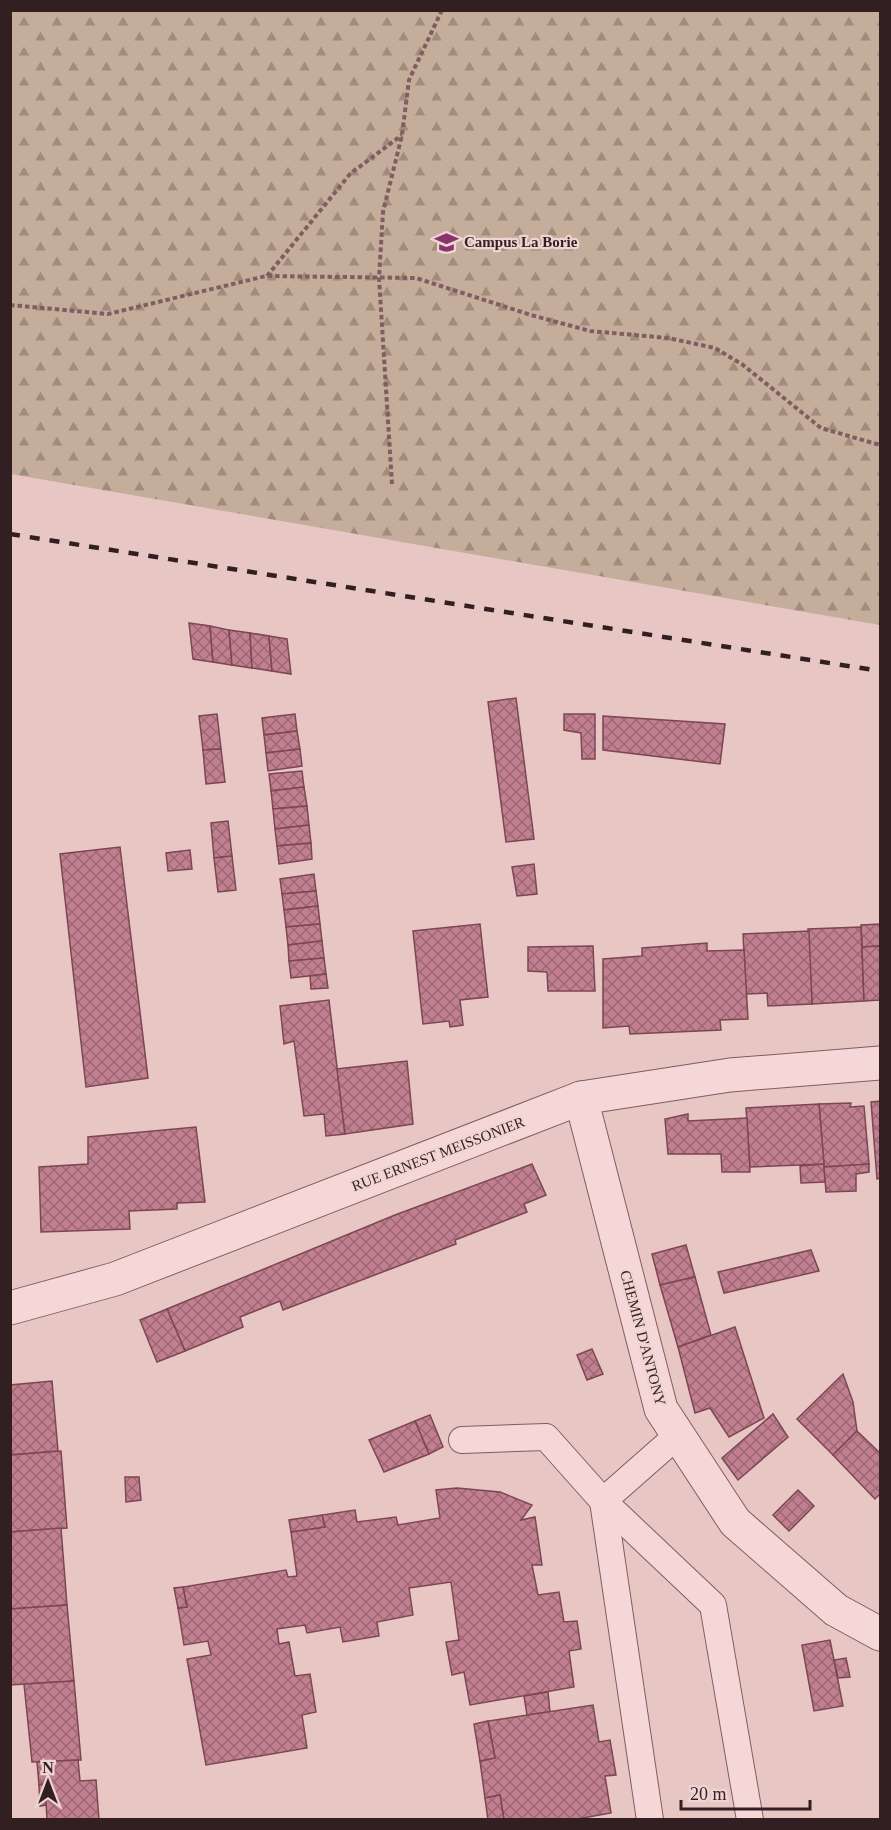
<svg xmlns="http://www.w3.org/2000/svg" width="891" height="1830" font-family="'Times New Roman',serif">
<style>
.forest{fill:url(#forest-firs)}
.building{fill:url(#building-cross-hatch);stroke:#7c4654;stroke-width:1.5}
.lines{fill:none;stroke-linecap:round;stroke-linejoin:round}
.service-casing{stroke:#805d61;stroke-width:28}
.minor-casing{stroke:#805d61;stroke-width:35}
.path{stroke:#805d61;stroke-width:4;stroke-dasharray:4.5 3;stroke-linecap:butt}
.service{stroke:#f4d7d6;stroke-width:26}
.minor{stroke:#f4d7d6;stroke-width:33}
.rail{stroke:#321f22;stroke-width:4.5;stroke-dasharray:10 10;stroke-linecap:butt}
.labels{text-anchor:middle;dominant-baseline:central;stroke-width:4.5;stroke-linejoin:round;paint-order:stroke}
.poi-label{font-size:15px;font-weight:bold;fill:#321f22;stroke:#f0d4d3;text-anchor:start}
.street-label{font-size:15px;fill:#321f22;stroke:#f0d4d3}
</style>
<defs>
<pattern id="forest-firs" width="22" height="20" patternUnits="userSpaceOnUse" patternTransform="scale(1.5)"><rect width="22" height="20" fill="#c4ad9a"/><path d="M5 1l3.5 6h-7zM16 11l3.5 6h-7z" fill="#a08c7d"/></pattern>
<pattern id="building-cross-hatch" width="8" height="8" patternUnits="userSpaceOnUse" patternTransform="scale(1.5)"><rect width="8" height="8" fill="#c17f8f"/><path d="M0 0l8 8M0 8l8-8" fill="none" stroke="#9d6774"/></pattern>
</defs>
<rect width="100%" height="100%" fill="#e7c6c4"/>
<!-- forest -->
<path class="forest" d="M10,11H880V625L11,474Z"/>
<!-- building -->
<g class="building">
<path d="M189,623L210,626L213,662L193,659Z"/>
<path d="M210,626L229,630L232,665L213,662Z"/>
<path d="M229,630L250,633L252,668L232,665Z"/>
<path d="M250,633L269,636L272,671L252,668Z"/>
<path d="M269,636L287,639L291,674L272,671Z"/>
<path d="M516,698L534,839L506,842L488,702Z"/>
<path d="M217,714L221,749L203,750L199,716Z"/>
<path d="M295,714L297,731L264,735L262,718Z"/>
<path d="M564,714H595V759H582L581,733L564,730Z"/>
<path d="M603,716L725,724L720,764L603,750Z"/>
<path d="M297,731L300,749L266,753L264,735Z"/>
<path d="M221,749L225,782L206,784L203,750Z"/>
<path d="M300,749L302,766L268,771L266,753Z"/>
<path d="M302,771L304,787L271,791L269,774Z"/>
<path d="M304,787L307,806L273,809L271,791Z"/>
<path d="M307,806L309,825L275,829L273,809Z"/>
<path d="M228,821L232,856L214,858L211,823Z"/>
<path d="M309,825L311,843L277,846L275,829Z"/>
<path d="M311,843L312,859L279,864L277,846Z"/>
<path d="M120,847L148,1078L86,1087L60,854Z"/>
<path d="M190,850L192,869L168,871L166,853Z"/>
<path d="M232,856L236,890L218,892L214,858Z"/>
<path d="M534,864L537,894L517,896L512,867Z"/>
<path d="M314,874L316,891L282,894L280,879Z"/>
<path d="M316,891L318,906L284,910L282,894Z"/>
<path d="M318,906L320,924L286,927L284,910Z"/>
<path d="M320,924L322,941L288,945L286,927Z"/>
<path d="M480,924L488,997L460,1000L463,1025L450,1027L449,1021L423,1024L413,931Z"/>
<path d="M880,924V946L862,947L861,925Z"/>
<path d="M861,927L864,1001L812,1004L808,929Z"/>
<path d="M809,931L812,1004L768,1006L767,993L746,994L743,934Z"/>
<path d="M322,941L324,958L289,961L288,945Z"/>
<path d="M707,943V951L744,950L748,1019L720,1020L721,1030L630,1034L629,1026L603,1028V959L642,956V948Z"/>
<path d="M593,946L595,991H548L547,972L528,971V947Z"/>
<path d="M880,946V1000L864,1001L862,947Z"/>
<path d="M324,958L326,974L291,978L289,961Z"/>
<path d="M326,974L328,988L311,989L310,976Z"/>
<path d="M329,1000L345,1134L326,1136L324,1114L304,1116L294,1041L284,1044L280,1006Z"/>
<path d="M407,1061L413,1124L345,1134L337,1069Z"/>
<path d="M880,1101V1178L877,1179L871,1102Z"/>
<path d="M851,1103L850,1107L864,1106L869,1164L824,1167L819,1104Z"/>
<path d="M819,1104L824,1164L750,1167L746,1108Z"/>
<path d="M688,1114V1121L747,1118L750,1172H722L721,1154H668L665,1119Z"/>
<path d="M196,1127L205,1202L177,1203V1209L129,1211L130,1229L41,1232L39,1167L88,1164V1137Z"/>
<path d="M532,1164L546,1195L524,1204L527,1212L455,1240L456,1244L283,1310L280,1301L240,1317L243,1327L185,1351L167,1309L395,1215Z"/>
<path d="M824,1164L825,1182L801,1183L800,1166Z"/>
<path d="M869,1164V1172L856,1174V1191L826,1192L824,1167Z"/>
<path d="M686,1245L695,1277L660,1285L652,1254Z"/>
<path d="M811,1250L819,1271L724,1293L718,1272Z"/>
<path d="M695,1277L711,1335L678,1347L660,1285Z"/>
<path d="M167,1309L185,1351L157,1362L140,1320Z"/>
<path d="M735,1327L764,1418L729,1437L710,1408L695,1413L678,1347Z"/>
<path d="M592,1349L603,1374L587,1380L577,1355Z"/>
<path d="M843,1374L853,1402L857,1431L833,1455L797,1419Z"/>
<path d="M52,1381L58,1451L11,1455L10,1385Z"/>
<path d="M773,1414L788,1437L738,1480L722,1458Z"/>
<path d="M430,1415L443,1447L429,1454L415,1421Z"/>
<path d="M415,1421L429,1454L384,1472L369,1440Z"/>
<path d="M857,1431L880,1453V1494L875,1499L833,1455Z"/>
<path d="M61,1451L67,1528L10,1532V1455Z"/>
<path d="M125,1477H139L141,1500L126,1502Z"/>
<path d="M457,1488L500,1492L532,1505L521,1520L535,1517L542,1565H532L538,1595L559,1592L564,1622L577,1621L581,1649L569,1651L574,1687L470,1705L464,1672L452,1675L446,1642L459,1640L451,1582L409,1588L413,1615L377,1622L379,1636L343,1642L340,1627L307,1633L305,1625L277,1629L279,1644L289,1642L295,1676L310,1674L316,1712L302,1715L307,1748L206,1765L187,1659L211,1655L208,1641L184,1645L178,1608L187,1607L183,1587L286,1570L288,1577L297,1576L291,1532L325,1527L322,1515L355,1510L357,1522L396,1517L398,1525L440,1518L436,1490Z"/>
<path d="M798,1490L814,1506L789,1531L773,1515Z"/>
<path d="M322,1515L325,1527L291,1532L289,1520Z"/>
<path d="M61,1528L67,1605L10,1609V1532Z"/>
<path d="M183,1587L187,1607L178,1608L174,1588Z"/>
<path d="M67,1605L74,1681L10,1685V1609Z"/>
<path d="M830,1640L843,1706L814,1711L802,1645Z"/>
<path d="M846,1658L850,1677L838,1678L834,1660Z"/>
<path d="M74,1681L81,1760L32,1762L24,1684Z"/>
<path d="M548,1692L550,1712L527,1715L524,1696Z"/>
<path d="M593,1705L599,1742L610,1740L616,1775L605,1776L611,1813L572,1820H504L500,1795L485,1798L480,1761L495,1758L488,1721Z"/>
<path d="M488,1721L495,1758L480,1761L474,1724Z"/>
<path d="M78,1760L80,1781L96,1780L99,1820H47L45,1784L39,1785L37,1762Z"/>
<path d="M45,1784L46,1805L40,1806L39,1785Z"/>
<path d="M500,1795L504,1820H488L485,1798Z"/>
</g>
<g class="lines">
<defs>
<g id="service">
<path d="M462,1440L546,1437L603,1501L713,1605L750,1820"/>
<path d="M603,1501L650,1820"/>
<path d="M603,1501L678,1435"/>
</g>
<g id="minor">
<path d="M581,1098L661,1409L735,1522L836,1610L880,1634"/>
<path d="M10,1308L115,1279L581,1098L730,1075L880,1063"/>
</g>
</defs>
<!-- service casing -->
<use href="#service" class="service-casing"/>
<!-- minor casing -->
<use href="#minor" class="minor-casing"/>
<!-- path -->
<g class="path">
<path d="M267,276L350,174L402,135"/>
<path d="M10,305L108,314L266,276L416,278L531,315L590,331L668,338L715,348L743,365L821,428L880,445"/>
<path d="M392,484L379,278L383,212L402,135L409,80L442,10"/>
</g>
<!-- service -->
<use href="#service" class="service"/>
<!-- minor -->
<use href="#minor" class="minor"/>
<!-- rail -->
<path class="rail" d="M10,534L880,671"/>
</g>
<!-- icons -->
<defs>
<symbol id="university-bare" viewBox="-9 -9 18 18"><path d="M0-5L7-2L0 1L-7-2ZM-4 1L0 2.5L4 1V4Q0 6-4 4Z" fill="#87356b" stroke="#f0d4d3" stroke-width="2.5" paint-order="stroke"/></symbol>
</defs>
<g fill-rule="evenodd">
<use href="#university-bare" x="430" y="226" width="33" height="33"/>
</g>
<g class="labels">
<!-- poi labels -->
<g class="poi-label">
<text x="464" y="242">Campus La Borie</text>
</g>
<!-- street labels -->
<g class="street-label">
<text transform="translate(438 1154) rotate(-21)">RUE ERNEST MEISSONIER</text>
<text transform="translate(643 1338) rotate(75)">CHEMIN D'ANTONY</text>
</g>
</g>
<!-- border -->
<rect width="891" height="1830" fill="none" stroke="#321f22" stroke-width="24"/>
<!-- north arrow -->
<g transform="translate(48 1782)" stroke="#f0d4d3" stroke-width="4.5" paint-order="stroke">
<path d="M0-4.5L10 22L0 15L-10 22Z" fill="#321f22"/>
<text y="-9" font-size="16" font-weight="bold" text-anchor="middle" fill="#321f22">N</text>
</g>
<!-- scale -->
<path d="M681 1800v9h129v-9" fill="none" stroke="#321f22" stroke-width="3"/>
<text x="690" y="1800" font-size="18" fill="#321f22" stroke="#f0d4d3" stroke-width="4.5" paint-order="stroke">20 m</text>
</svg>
